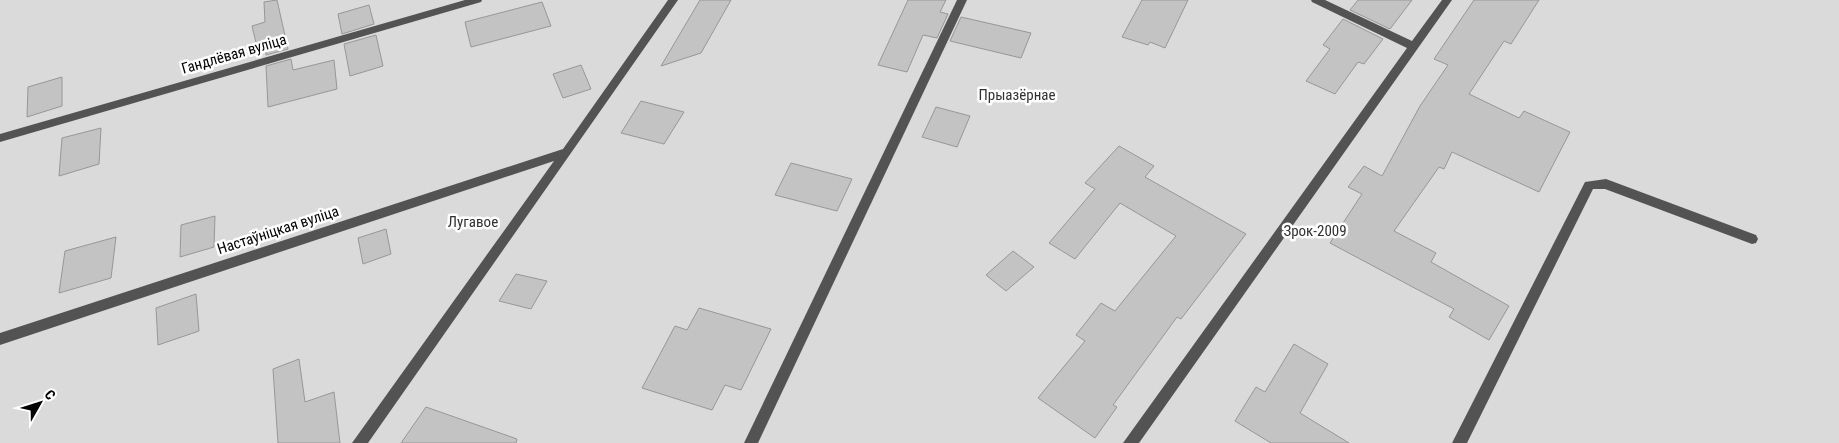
<svg xmlns="http://www.w3.org/2000/svg" width="1839" height="443" font-family="'Roboto Condensed',sans-serif">
<style>
.green{fill:#dadada}
.building{fill:#c3c3c3;stroke:#979797}
.lines{fill:none;stroke-linecap:round;stroke-linejoin:round}
.minor{fill:#535353;fill-rule:evenodd}
.labels{text-anchor:middle;dominant-baseline:central;stroke-width:5;stroke-linejoin:round;paint-order:stroke}
.street-label{font-size:15px;fill:#000;stroke:#fff}
.park-label{font-size:15px;fill:#313131;stroke:#fff}
</style>
<rect width="100%" height="100%" fill="#fff"/>
<!-- green -->
<rect class="green" x="0" y="0" width="1839" height="443"/>
<!-- building -->
<g class="building">
<path d="M277,0L288,49L266,55V49L258,51L252,26L265,22L264,2Z"/>
<path d="M700,0H731L701,53L661,66Z"/>
<path d="M908,0H946L940,12L948,14L937,38L923,35L907,72L878,65Z"/>
<path d="M1142,0H1188L1165,48L1150,42L1148,45L1122,37Z"/>
<path d="M1358,0H1412L1390,29L1350,10Z"/>
<path d="M1474,0H1539L1511,44L1504,41L1469,94L1519,118L1524,111L1570,132L1539,192L1452,152L1444,169L1439,167L1394,231L1436,253L1431,262L1509,306L1489,340L1449,317L1454,309L1330,243L1362,194L1348,187L1364,166L1382,176L1420,106L1448,65L1434,59Z"/>
<path d="M542,2L551,26L471,47L465,22Z"/>
<path d="M369,5L374,24L342,34L338,14Z"/>
<path d="M961,17L1031,33L1021,58L950,41Z"/>
<path d="M1343,19L1383,39L1364,64L1358,62L1335,94L1306,81L1330,49L1323,45Z"/>
<path d="M376,35L383,66L350,76L344,44Z"/>
<path d="M291,59L293,70L334,60L337,89L268,107L266,66Z"/>
<path d="M581,65L591,89L563,98L553,74Z"/>
<path d="M62,77V106L27,117L28,87Z"/>
<path d="M641,101L684,112L664,144L621,133Z"/>
<path d="M936,107L970,116L957,147L922,137Z"/>
<path d="M101,128L99,164L59,176L62,138Z"/>
<path d="M1119,146L1154,166L1145,177L1246,234L1181,319L1177,317L1113,405L1117,407L1095,438L1038,398L1085,341L1076,335L1101,303L1115,311L1176,236L1120,203L1075,259L1049,243L1095,189L1085,183Z"/>
<path d="M791,163L852,179L837,211L775,195Z"/>
<path d="M215,216L214,247L180,257L181,225Z"/>
<path d="M386,229L391,254L363,264L358,238Z"/>
<path d="M116,237L111,278L59,293L65,251Z"/>
<path d="M1013,251L1034,267L1006,291L986,275Z"/>
<path d="M516,274L547,281L531,309L499,301Z"/>
<path d="M196,294L199,331L158,345L156,308Z"/>
<path d="M699,308L771,329L741,390L725,385L712,410L642,388L675,326L687,330Z"/>
<path d="M1294,344L1328,364L1300,413L1349,443H1271L1235,421L1256,387L1265,392Z"/>
<path d="M299,359L305,402L334,392L340,443H278L273,369Z"/>
<path d="M426,407L517,439L516,443H401Z"/>
</g>
<g class="lines">
<!-- minor -->
<g class="minor">
<path d="M465,0H482L481,2L0,142V134Z"/>
<path d="M668,0H678L368,443H352L554,161L0,345V333L563,149Z"/>
<path d="M957,0H967L758,443H744Z"/>
<path d="M1311,0H1325L1412,41L1442,0H1452L1139,443H1123L1407,48L1312,2Z"/>
<path d="M1606,179L1756,235L1758,239L1756,243L1752,244L1605,189H1593L1467,443H1452L1585,182Z"/>
</g>
</g>
<g class="labels">
<!-- street labels -->
<g class="street-label">
<text transform="translate(234 54) rotate(-16)">Гандлёвая вуліца</text>
<text transform="translate(278 230) rotate(-18)">Настаўніцкая вуліца</text>
</g>
<!-- park labels -->
<g class="park-label">
<text x="1017" y="95">Прыазёрнае</text>
<text x="473" y="222">Лугавое</text>
<text x="1315" y="231">Зрок-2009</text>
</g>
</g>
<!-- north arrow -->
<g transform="translate(40 403) rotate(51)" stroke="#ffffff" stroke-width="4" paint-order="stroke">
<path d="M0-4L9 19L0 12L-9 19Z" fill="#000000"/>
<text y="-8" font-size="14" font-weight="bold" text-anchor="middle" fill="#000000">С</text>
</g>
</svg>
